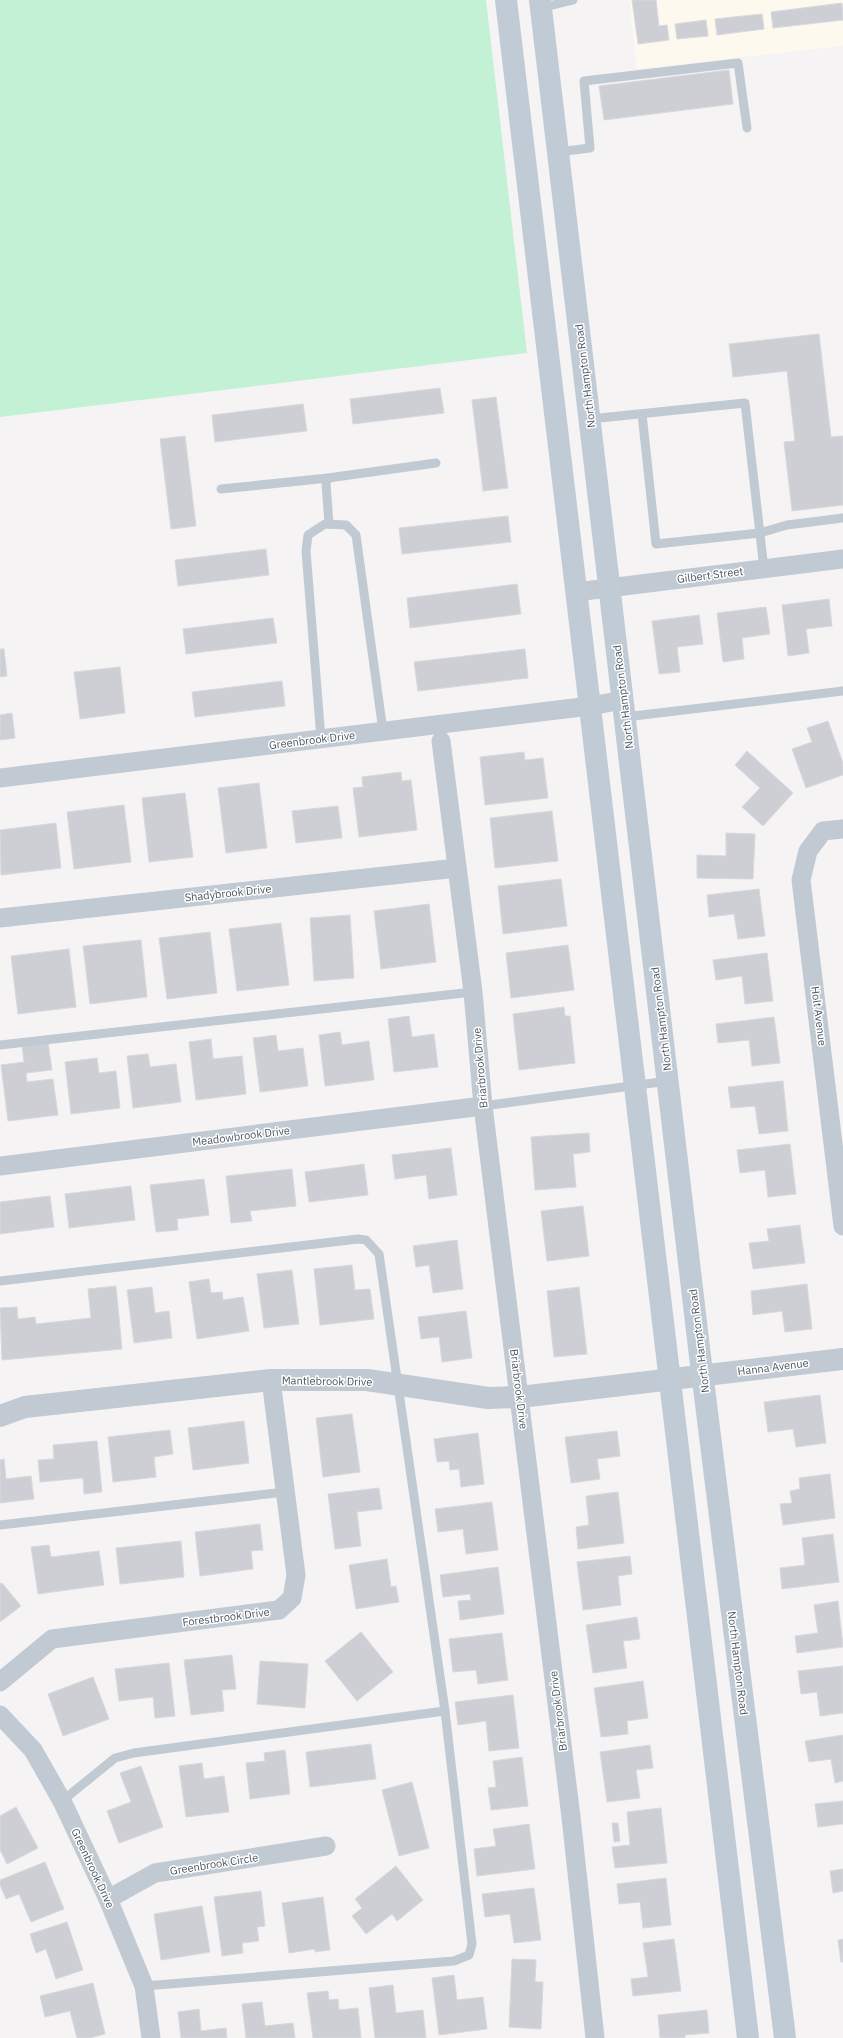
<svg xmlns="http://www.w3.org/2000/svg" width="843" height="2038" font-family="'IBM Plex Sans',sans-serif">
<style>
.commercial{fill:#fdf9ef}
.park{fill:#c3f1d5}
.building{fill:#cdcfd5;stroke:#d7d9de}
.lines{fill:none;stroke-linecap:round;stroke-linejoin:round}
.service{stroke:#c1cad2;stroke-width:9}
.minor{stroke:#c1cad2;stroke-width:19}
.tertiary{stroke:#c1cad2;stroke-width:22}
.secondary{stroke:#c1cbd6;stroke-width:22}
.labels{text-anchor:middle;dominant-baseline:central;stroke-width:3;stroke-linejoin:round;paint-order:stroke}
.street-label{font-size:11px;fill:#4a5661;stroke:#fff}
</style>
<rect width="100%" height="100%" fill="#f5f3f3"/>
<!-- commercial -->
<path class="commercial" d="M629,0H843V46L637,69Z"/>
<!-- park -->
<path class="park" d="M0,0H486L527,353L0,417Z"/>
<!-- building -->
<g class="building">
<path d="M632,0H656L659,26L667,25L669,40L638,44Z"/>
<path d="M842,3L843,20L773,28L771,12Z"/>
<path d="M762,14L764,29L717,35L715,19Z"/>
<path d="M706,20L708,36L677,39L675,24Z"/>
<path d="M729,70L733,104L604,120L599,86Z"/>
<path d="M819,334L831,437L843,436V505L792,511L784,442L795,441L787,371L733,377L729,344Z"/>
<path d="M440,388L444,413L353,424L350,399Z"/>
<path d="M496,397L508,488L483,491L472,400Z"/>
<path d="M303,404L307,431L215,442L212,415Z"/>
<path d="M185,436L196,526L171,529L160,439Z"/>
<path d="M508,516L511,542L402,554L399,528Z"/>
<path d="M266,549L269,575L178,586L175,560Z"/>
<path d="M517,584L521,614L410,628L407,598Z"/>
<path d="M829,599L832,626L806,629L809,653L788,656L782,605Z"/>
<path d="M766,607L770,634L742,638L744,659L723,662L717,613Z"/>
<path d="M699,615L703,644L677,647L680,672L659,674L652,621Z"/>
<path d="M273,618L277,643L186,654L183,629Z"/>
<path d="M0,649H4L7,676L0,677Z"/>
<path d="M525,649L528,678L418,691L414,662Z"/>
<path d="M120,667L125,713L80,719L74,672Z"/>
<path d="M282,681L285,706L195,717L192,692Z"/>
<path d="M12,713L15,738L0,740V715Z"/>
<path d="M828,721L843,763V775L806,788L792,749L812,742L807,728Z"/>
<path d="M747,751L793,793L763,826L742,807L760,788L735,765Z"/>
<path d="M524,752L525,760L543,758L548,798L485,805L480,757Z"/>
<path d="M401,772L402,781L411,780L417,830L359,837L353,788L363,787L362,777Z"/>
<path d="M259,783L267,848L226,853L218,788Z"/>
<path d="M185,793L193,857L149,862L142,798Z"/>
<path d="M124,805L131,862L74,869L67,812Z"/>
<path d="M338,806L342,838L296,843L292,811Z"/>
<path d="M552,811L558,861L495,868L490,818Z"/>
<path d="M56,823L61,868L1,875L0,830Z"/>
<path d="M726,833L755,834L753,879L697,878V855L726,856Z"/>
<path d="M561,879L567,926L503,934L498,886Z"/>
<path d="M759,889L765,936L738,939L734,914L709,917L707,895Z"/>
<path d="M429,904L436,962L381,969L374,911Z"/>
<path d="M350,915L354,978L314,981L310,918Z"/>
<path d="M281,923L289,985L237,991L229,929Z"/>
<path d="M210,932L217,993L167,999L159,938Z"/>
<path d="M141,940L147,997L90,1004L83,946Z"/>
<path d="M568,945L574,990L511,998L506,953Z"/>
<path d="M69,949L76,1007L18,1014L11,956Z"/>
<path d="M767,953L773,1001L745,1004L742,976L716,980L713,960Z"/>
<path d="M564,1007L565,1016H570L575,1063L519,1070L513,1014Z"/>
<path d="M409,1016L412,1037L434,1034L438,1067L394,1072L388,1019Z"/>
<path d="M774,1017L780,1063L752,1066L749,1040L718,1043L716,1024Z"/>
<path d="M340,1032L342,1045L369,1041L374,1080L325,1086L319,1035Z"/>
<path d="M276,1035L278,1051L303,1048L308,1086L260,1092L253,1038Z"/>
<path d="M211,1039L213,1059L242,1056L246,1094L196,1100L189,1042Z"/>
<path d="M48,1042L52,1070L26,1073L27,1082L53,1079L58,1115L8,1121L1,1065L24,1062L22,1045Z"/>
<path d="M148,1054L150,1067L176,1064L181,1102L133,1108L127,1056Z"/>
<path d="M97,1058L99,1073L116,1071L120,1108L71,1114L65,1062Z"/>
<path d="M783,1081L788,1131L759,1134L755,1106L731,1108L728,1087Z"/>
<path d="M589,1133L590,1152L573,1154L576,1187L535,1190L531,1137Z"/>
<path d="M790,1144L796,1194L768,1197L765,1170L740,1173L737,1150Z"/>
<path d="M451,1148L457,1195L429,1199L426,1175L395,1179L392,1155Z"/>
<path d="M364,1164L368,1195L309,1202L305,1172Z"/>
<path d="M292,1169L296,1206L250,1211L252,1221L231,1223L226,1176Z"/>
<path d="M204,1179L209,1215L177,1219L178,1230L156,1232L150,1185Z"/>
<path d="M131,1186L135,1220L69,1228L65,1194Z"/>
<path d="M50,1196L54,1227L0,1234V1202Z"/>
<path d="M583,1206L589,1256L547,1261L541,1211Z"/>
<path d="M800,1225L805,1263L753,1269L749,1243L769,1241L767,1229Z"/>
<path d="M457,1240L463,1289L433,1293L429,1265L416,1267L413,1246Z"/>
<path d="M352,1265L355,1290L370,1289L374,1319L320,1325L314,1269Z"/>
<path d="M292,1270L299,1324L264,1328L257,1274Z"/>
<path d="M209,1279L211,1293L222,1292L223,1300L243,1297L249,1331L197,1339L189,1282Z"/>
<path d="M807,1284L812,1329L785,1332L782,1311L753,1315L751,1291Z"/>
<path d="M116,1286L122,1349L2,1360L0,1308L17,1307L18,1319L35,1317L36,1324L91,1318L88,1289Z"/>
<path d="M152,1287L155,1313L169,1311L172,1338L134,1343L127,1290Z"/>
<path d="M579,1287L587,1354L554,1357L547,1291Z"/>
<path d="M466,1311L472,1358L442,1362L439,1337L421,1339L418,1317Z"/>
<path d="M820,1395L826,1443L796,1447L793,1429L768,1432L764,1402Z"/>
<path d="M352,1414L360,1472L323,1477L316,1418Z"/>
<path d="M244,1421L249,1463L193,1470L188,1428Z"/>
<path d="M170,1430L173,1454L154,1457L156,1477L113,1482L108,1437Z"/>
<path d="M617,1431L620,1456L597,1459L600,1479L571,1483L565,1437Z"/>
<path d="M478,1433L484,1484L461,1487L459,1469L450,1470L449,1461L437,1462L434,1439Z"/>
<path d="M97,1441L102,1492L84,1494L83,1478L40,1482L38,1460L54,1459L53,1445Z"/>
<path d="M4,1459L6,1479L31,1476L34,1499L0,1503V1460Z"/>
<path d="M830,1474L835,1518L783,1525L780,1504L792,1503L790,1491L800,1489L799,1478Z"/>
<path d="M379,1488L382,1509L357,1512L361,1546L335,1549L328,1494Z"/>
<path d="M618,1492L624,1543L578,1549L576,1527L589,1525L586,1496Z"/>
<path d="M492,1502L498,1550L466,1554L463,1529L438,1532L435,1509Z"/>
<path d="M260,1524L263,1550L251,1551L253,1569L200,1576L195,1532Z"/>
<path d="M833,1534L839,1582L782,1589L780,1568L805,1565L802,1538Z"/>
<path d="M181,1541L184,1577L120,1584L116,1548Z"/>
<path d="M49,1545L51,1557L99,1551L104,1585L38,1594L31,1547Z"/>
<path d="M630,1556L632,1574L618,1576L621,1605L583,1610L577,1562Z"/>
<path d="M387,1559L391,1587L396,1586L399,1602L356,1609L349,1565Z"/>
<path d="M498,1567L504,1614L460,1620L458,1601L471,1600L470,1594L443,1597L440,1575Z"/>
<path d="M2,1583L21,1606L0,1622V1584Z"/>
<path d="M838,1601L843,1647L797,1653L795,1636L818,1633L814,1605Z"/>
<path d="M637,1617L640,1639L623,1641L627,1668L593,1673L586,1625Z"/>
<path d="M361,1632L393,1672L357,1701L325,1661Z"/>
<path d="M502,1633L508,1680L478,1684L476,1670L453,1672L449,1639Z"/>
<path d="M232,1655L236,1689L222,1690L224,1711L191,1715L184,1660Z"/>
<path d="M260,1661L308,1664L305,1708L257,1704Z"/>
<path d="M169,1663L175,1716L155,1718L153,1697L119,1701L115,1669Z"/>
<path d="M843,1666V1713L820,1716L817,1692L801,1694L798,1671Z"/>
<path d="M93,1677L109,1719L63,1736L48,1694Z"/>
<path d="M643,1681L648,1718L627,1721L628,1734L601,1737L594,1688Z"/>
<path d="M513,1695L519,1748L489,1751L486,1721L458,1725L455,1702Z"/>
<path d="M843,1735V1781L835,1783L831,1759L809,1762L805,1741Z"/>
<path d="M371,1744L376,1779L310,1787L306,1752Z"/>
<path d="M650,1745L653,1768L636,1770L640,1798L607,1802L600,1752Z"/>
<path d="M285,1750L290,1794L250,1799L246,1763L265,1761L264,1753Z"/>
<path d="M522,1757L528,1806L491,1810L488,1788L496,1787L493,1761Z"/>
<path d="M202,1763L204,1779L224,1776L229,1812L186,1817L179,1766Z"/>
<path d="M141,1766L163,1827L119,1843L107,1811L131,1802L120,1773Z"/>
<path d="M412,1782L429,1848L399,1856L382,1790Z"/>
<path d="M843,1801V1824L818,1827L815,1804Z"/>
<path d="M16,1807L38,1848L7,1864L0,1850V1816Z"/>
<path d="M661,1808L667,1863L615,1868L612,1847L630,1845L627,1812Z"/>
<path d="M612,1823H618L620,1841L614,1842Z"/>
<path d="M529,1824L535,1869L477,1876L474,1849L496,1846L493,1829Z"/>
<path d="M45,1862L64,1909L31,1922L19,1894L6,1899L0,1885V1880Z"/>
<path d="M396,1866L423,1900L397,1921L392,1914L366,1934L352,1916L362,1908L355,1899Z"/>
<path d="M843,1869V1891L833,1893L830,1871Z"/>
<path d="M666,1878L671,1925L643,1928L640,1902L619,1904L617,1884Z"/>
<path d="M534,1888L541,1940L514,1943L510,1914L485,1917L482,1894Z"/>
<path d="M261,1891L265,1926L257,1927L259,1941L242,1943L243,1953L222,1956L214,1897Z"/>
<path d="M323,1897L330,1950L315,1952V1949L289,1953L282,1903Z"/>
<path d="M202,1906L210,1952L161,1960L154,1914Z"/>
<path d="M67,1922L83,1970L56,1979L46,1949L36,1953L30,1934Z"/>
<path d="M674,1939L681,1991L633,1996L631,1979L648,1977L643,1943Z"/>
<path d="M843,1939V1962H841L838,1940Z"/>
<path d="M512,1959L536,1960L535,1982H543L541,2029L509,2027Z"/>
<path d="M454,1975L457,2000L483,1997L487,2029L439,2035L432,1978Z"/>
<path d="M93,1983L105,2034L90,2038H77L70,2011L45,2017L40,1996Z"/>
<path d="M393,1985L396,2013L423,2010L426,2038H375L369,1988Z"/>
<path d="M328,1991L329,2000L338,1999L339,2010L358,2008L361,2038H313L307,1993Z"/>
<path d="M262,2002L265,2026L293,2023L295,2038H246L242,2004Z"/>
<path d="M199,2009L201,2031L226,2028L227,2038H181L178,2012Z"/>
<path d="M707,2010L709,2033L685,2035V2038H660L658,2015Z"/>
</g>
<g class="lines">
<!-- service -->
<g class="service">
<path d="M541,8L573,0"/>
<path d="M558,152L590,148L584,81L738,63L747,128"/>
<path d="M642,414L656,544L760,533L787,525L843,518"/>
<path d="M590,419L745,403L764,569"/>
<path d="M221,489L328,478"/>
<path d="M329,524L326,483L328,478L436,463"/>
<path d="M625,717L843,691"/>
<path d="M321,739L306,551L308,535L325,524L346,525L356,535L383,731"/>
<path d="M0,1045L473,992"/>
<path d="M483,1106L668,1081"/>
<path d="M0,1281L358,1239L366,1240L379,1254L445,1711L472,1944L469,1955L454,1961L144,1986"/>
<path d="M0,1525L285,1492"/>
<path d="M62,1801L115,1758L134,1753L445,1711"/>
</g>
<!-- minor -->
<g class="minor">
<path d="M576,592L843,559"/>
<path d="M441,741L473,992L483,1106L571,1817L595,2038"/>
<path d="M0,778L590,706L623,700"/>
<path d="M843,829L823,831L808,851L801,880L843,1226"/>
<path d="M0,918L457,868"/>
<path d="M0,1166L483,1106"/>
<path d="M0,1682L52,1639L279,1610L292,1598L296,1575L271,1380"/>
<path d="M0,1715L33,1750L62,1801L108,1899L144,1986L151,2038"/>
<path d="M108,1899L155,1873L326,1846"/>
</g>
<!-- tertiary -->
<path class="tertiary" d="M0,1416L25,1407L271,1380H367L488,1398L520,1397L843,1359"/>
<!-- secondary -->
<g class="secondary">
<path d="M506,0L748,2038"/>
<path d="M540,0L700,1356L785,2038"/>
</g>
</g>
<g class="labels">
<!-- street labels -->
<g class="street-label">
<text transform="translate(585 376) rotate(-97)">North Hampton Road</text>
<text transform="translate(710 575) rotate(-7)">Gilbert Street</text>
<text transform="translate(623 697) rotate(-97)">North Hampton Road</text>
<text transform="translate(312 740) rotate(-7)">Greenbrook Drive</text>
<text transform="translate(228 893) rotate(-6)">Shadybrook Drive</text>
<text transform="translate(819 1016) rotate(83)">Holt Avenue</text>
<text transform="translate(661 1019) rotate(-97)">North Hampton Road</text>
<text transform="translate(480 1068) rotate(-95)">Briarbrook Drive</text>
<text transform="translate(241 1136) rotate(-7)">Meadowbrook Drive</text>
<text transform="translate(699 1341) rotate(-97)">North Hampton Road</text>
<text transform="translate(773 1367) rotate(-7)">Hanna Avenue</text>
<text transform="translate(327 1381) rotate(1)">Mantlebrook Drive</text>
<text transform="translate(519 1389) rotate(83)">Briarbrook Drive</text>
<text transform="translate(226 1617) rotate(-7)">Forestbrook Drive</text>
<text transform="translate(738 1663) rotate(83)">North Hampton Road</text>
<text transform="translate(558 1711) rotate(-97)">Briarbrook Drive</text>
<text transform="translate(214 1864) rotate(-9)">Greenbrook Circle</text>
<text transform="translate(93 1868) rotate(65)">Greenbrook Drive</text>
</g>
</g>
</svg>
